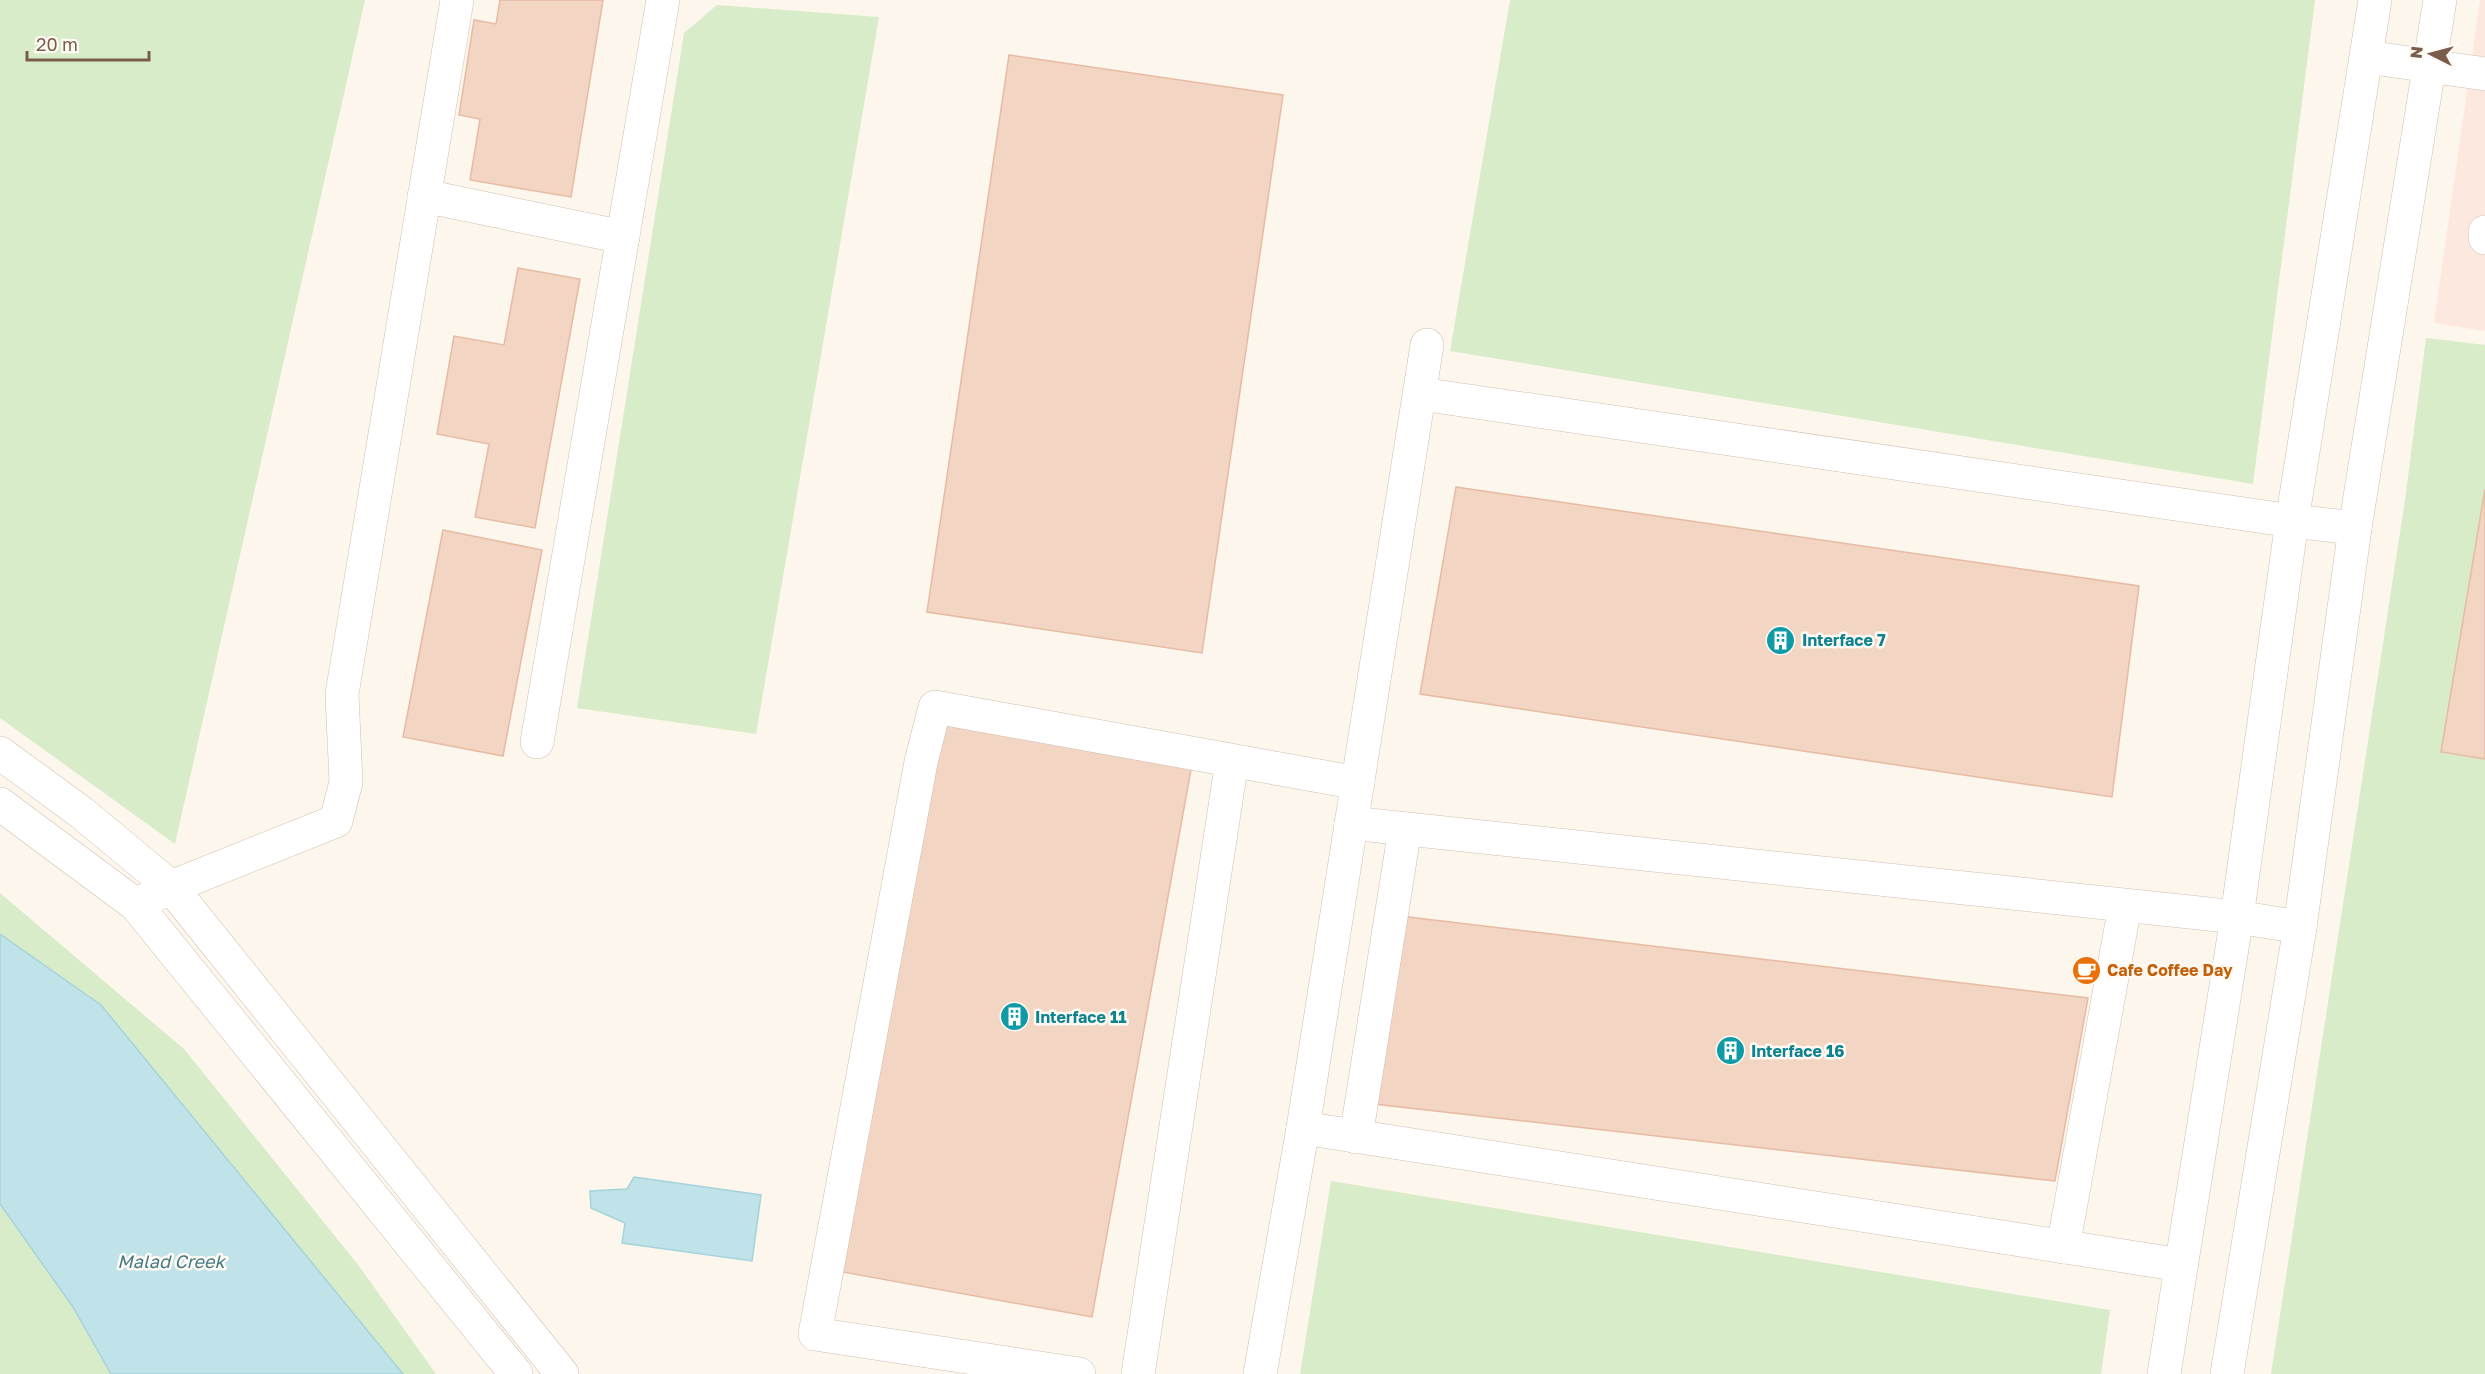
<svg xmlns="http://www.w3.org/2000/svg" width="2485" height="1374" font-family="'Golos Text',sans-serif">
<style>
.commercial{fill:#fde8e0}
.green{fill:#d8ecc9}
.water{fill:#bfe3e8;stroke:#a5d3da;stroke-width:1.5}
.building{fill:#f3d5c3;stroke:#e6bba3;stroke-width:1.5}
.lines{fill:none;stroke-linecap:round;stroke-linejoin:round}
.minor-casing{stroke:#d1beb0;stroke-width:34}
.minor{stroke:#fff;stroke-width:33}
.labels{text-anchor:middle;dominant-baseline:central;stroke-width:5;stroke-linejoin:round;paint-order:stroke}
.culture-label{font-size:16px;font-weight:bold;fill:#0d838f;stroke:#fffaf3;text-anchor:start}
.food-label{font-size:16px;font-weight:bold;fill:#c56008;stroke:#fffaf3;text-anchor:start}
.water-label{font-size:18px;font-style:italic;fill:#437c86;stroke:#fffaf3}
</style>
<rect width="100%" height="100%" fill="#fdf6ec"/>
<!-- commercial -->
<path class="commercial" d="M2480,0H2485V331L2434,323Z"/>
<!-- green -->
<g class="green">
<path d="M0,0H365L175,844L0,718Z"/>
<path d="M1510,0H2315L2253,484L1450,351Z"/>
<path d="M717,5L879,17L756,734L577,708L684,33Z"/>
<path d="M2426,338L2485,345V1374H2271L2405,500Z"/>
<path d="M0,893L184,1049L359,1266L436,1374H403L101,1005L0,934Z"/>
<path d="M1331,1181L2110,1310L2101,1374H1300Z"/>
<path d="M0,1204L73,1307L111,1374H0Z"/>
</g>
<!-- water -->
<g class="water">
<path d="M0,934L101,1005L403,1374H111L73,1307L0,1204Z"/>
<path d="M634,1177L761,1195L752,1261L622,1243L625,1223L591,1208L590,1191L627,1189Z"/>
</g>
<!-- building -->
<g class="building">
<path d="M500,0H603L571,197L470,180L480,119L459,115L474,20L496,24Z"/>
<path d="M1009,55L1283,95L1202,653L927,612Z"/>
<path d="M518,268L580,279L535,528L475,517L489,444L437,434L454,336L504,345Z"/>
<path d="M1456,487L2139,586L2112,797L1420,694Z"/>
<path d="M2485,489V759L2441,752Z"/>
<path d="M443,530L542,550L503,756L403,737Z"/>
<path d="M936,717L1192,764L1092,1317L837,1271Z"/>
<path d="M1400,916L2088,998L2055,1181L1374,1104Z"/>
</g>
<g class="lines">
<defs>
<g id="minor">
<path d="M2367,57L2485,74"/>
<path d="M424,196L623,237"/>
<path d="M2485,232V238"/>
<path d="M1421,394L2292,521L2355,528"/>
<path d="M537,742L663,0"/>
<path d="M0,753L82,813L171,887L562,1374"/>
<path d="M0,804L136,905L516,1374"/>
<path d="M1351,823L2237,917L2300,927"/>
<path d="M136,905L171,887L336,821L346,782L342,694L457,0"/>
<path d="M1303,1128L2181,1265"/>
<path d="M1356,1137L1405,829"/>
<path d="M2063,1247L2125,906"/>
<path d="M1079,1374L815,1334L921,762L935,707L1358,783"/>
<path d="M1138,1374L1232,761"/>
<path d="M1260,1374L1303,1128L1427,345"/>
<path d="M2164,1374L2237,917L2292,521L2375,0"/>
<path d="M2227,1374L2300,927L2355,528L2440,0"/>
</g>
</defs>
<!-- minor casing -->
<use href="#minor" class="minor-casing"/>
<!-- minor -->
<use href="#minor" class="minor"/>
</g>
<!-- icons -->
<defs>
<symbol id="building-disc" viewBox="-11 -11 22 22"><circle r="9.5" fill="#0f9aa8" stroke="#fffaf3"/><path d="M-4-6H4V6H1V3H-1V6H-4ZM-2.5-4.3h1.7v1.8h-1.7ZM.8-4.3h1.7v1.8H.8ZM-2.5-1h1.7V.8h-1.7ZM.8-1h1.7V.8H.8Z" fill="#fff"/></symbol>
<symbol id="cafe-disc" viewBox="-11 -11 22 22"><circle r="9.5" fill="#e8710a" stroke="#fffaf3"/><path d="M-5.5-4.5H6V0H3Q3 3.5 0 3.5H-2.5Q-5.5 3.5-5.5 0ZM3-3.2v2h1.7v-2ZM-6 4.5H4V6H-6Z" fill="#fff"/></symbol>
</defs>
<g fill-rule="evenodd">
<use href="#building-disc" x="1764" y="624" width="33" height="33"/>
<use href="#cafe-disc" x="2070" y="954" width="33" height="33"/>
<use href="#building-disc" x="998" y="1000" width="33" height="33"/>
<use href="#building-disc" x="1714" y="1034" width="33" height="33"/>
</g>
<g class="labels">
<!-- culture labels -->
<g class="culture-label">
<text x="1802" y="640">Interface 7</text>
<text x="1035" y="1017">Interface 11</text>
<text x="1751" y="1051">Interface 16</text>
</g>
<!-- food labels -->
<g class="food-label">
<text x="2107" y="970">Cafe Coffee Day</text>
</g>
<!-- water labels -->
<g class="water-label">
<text x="171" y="1261">Malad Creek</text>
</g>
</g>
<!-- north arrow -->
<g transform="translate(2431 54) rotate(276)" stroke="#fffaf3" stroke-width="4.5" paint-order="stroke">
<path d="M0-4.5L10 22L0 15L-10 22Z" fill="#7a5c4d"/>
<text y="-9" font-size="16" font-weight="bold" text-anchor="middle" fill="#7a5c4d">N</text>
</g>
<!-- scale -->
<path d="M27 51v9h122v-9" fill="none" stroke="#7a5c4d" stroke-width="3"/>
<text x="36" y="51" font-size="18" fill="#7a5c4d" stroke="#fffaf3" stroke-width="4.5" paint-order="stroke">20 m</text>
</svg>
